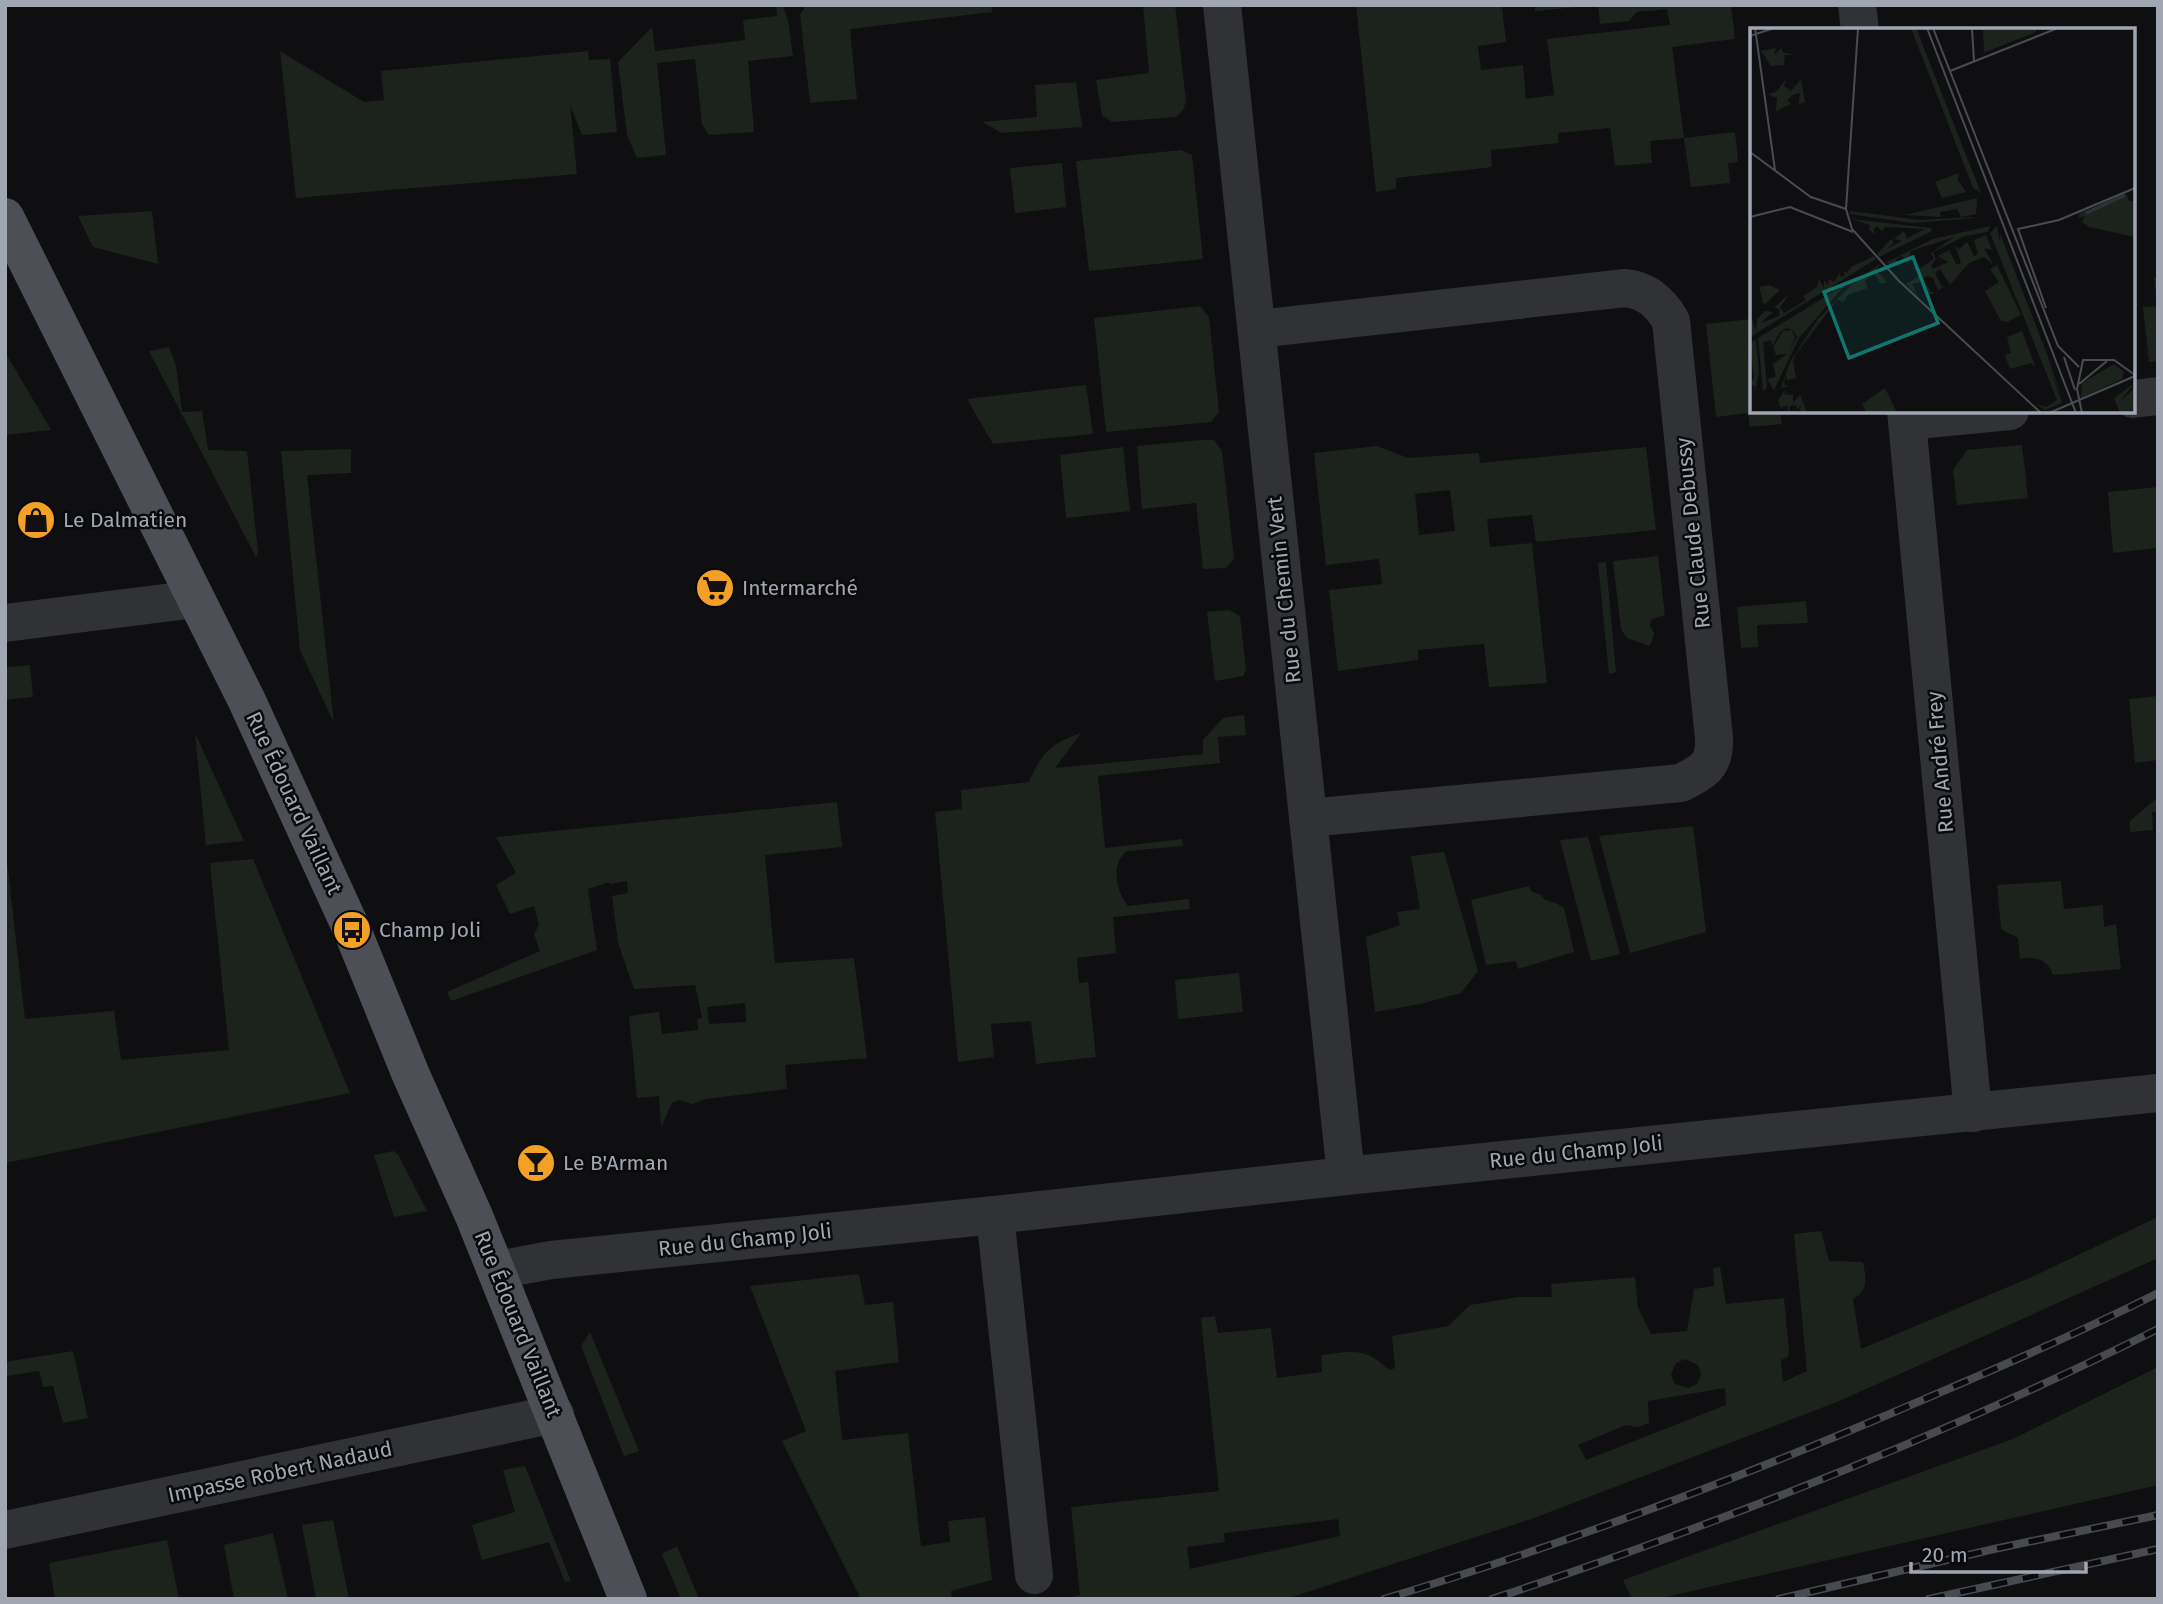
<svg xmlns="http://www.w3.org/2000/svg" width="2163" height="1604" font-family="'Fira Sans',sans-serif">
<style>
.green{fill:#1c231c;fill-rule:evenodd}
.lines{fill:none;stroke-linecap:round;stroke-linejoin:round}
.minor{stroke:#303236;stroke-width:38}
.major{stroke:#4c4f55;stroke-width:38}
.rail-casing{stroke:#474a4f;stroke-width:8}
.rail{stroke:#0a0a0c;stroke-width:5;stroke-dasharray:16;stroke-linecap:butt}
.labels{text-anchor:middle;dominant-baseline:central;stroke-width:5;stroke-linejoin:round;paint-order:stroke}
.poi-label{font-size:21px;fill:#a0a7b2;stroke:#0a0a0c;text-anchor:start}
.street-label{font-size:21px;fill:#a0a7b2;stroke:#0a0a0c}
.inset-river{fill:none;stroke:#293339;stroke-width:3.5}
.inset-road{fill:none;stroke:#494c51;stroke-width:2}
.view{fill:#0f766e;fill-opacity:0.15;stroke:#0f766e;stroke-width:3.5}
.inset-edge{fill:none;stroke:#a0a7b2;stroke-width:3.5}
</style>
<rect width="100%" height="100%" fill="#0f0f11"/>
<!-- green -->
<g class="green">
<path d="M776,5H783L789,25L793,56L748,61L754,132L709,135L702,124L695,59L657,63L666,155L637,158L627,135L618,62L652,27L655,51L745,40L743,20L777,16Z"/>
<path d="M807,5H991L992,12L850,29L857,99L810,103L800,14Z"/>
<path d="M1143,5H1175L1186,101L1183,110L1176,117L1112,122L1102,115L1096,80L1149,73Z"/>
<path d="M1356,5H1512L1502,7L1506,42L1478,46L1481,70L1523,65L1526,99L1554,95L1547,39L1670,25L1667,9L1637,12L1629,21L1600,24L1598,5H1731L1735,39L1672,47L1684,138L1735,132L1738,162L1728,163L1730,183L1691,187L1684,138L1650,141L1652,163L1615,166L1610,128L1558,133L1559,143L1491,150L1492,167L1396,178V189L1376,192Z"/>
<path d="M1535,5H1598L1535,11Z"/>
<path d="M280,51L364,102L384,100L381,71L588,51L589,60L610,59L617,132L582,135L570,105L577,174L296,198Z"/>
<path d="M1076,82L1082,127L1002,133L982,122L1037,117L1035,85Z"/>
<path d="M1181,150L1192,155L1203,259L1089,271L1076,161Z"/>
<path d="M1062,163L1066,207L1015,213L1010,168Z"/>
<path d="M152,211L158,264L93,247L78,216Z"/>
<path d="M2158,277V361L2149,362L2143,307L2157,306L2154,278Z"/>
<path d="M1200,306L1209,317L1219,412L1211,422L1106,432L1094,318Z"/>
<path d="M1752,319V411H1780L1782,424L1750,427L1748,413L1716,417L1706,324Z"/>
<path d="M169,347L176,366L182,412L202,411L208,450L247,451L258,552L256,557L149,351Z"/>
<path d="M5,352L51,430L5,435Z"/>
<path d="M1086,385L1093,434L993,444L967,399Z"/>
<path d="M1201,440H1214L1222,451L1234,559L1226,568L1203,569L1196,503L1142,509L1137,446Z"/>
<path d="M2022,445L2028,498L1957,505L1953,470L1967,450Z"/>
<path d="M1377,446L1408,458L1479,453L1480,463L1646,447L1656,530L1536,542L1532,515L1487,519L1490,547L1532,543L1547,683L1489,687L1484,644L1418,650V660L1338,671L1329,590L1382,584L1379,559L1326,565L1314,453ZM1450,490L1455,531L1419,535L1415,494Z"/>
<path d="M1123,447L1130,511L1066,518L1060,455Z"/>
<path d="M351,449V473L307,475L334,723L300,650L281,451Z"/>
<path d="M2158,487V548L2113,553L2108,492Z"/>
<path d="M1658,556L1665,615L1652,619L1650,625L1654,634L1650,646L1627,638L1621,629L1613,561Z"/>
<path d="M1606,562L1616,672L1609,674L1598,563Z"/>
<path d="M1806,601L1808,623L1757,625L1758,647L1741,648L1737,607Z"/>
<path d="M1229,610L1240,616L1246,670L1243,676L1215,681L1207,612Z"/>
<path d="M30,665L33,697L5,700V667Z"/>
<path d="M2158,696V760L2135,763L2129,699Z"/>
<path d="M1244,715L1246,735L1218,737L1220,763L1098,776L1105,848L1182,839L1183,846L1127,851C1110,864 1116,891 1128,906L1189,899L1190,909L1113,917L1116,953L1077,958L1079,983L1088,982L1096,1057L1036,1064L1031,1021L991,1024L994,1057L958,1062L935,812L962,809L961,790L1029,782C1042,752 1050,744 1081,733L1055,768L1203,754V740L1223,718Z"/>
<path d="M195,733L244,841L206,845Z"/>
<path d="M2158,797V811L2152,812L2153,830L2130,832L2129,822Z"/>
<path d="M837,802L842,847L765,855L775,963L854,958L867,1058L785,1065L787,1089L705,1099L692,1104L679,1100L672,1103L661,1127L659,1096L637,1098L629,1016L659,1012L662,1034L698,1030L697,1019L702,1018L695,985L634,989L618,943L612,896L628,893L627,881L610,884L609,882L588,889L597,950L451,1001L447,992L540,951L534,934L539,925L534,906L510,914L496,885L516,873L496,837ZM745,1003L746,1022L709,1024L707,1007Z"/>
<path d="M1693,826L1706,932L1630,953L1599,836Z"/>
<path d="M1588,837L1620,954L1591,961L1560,840Z"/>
<path d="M5,844L25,1019L114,1011L121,1060L229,1050L210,863L253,859L350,1093L5,1163Z"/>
<path d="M1444,852L1478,971L1461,993L1420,1004L1375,1012L1366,937L1400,925L1397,912L1420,909L1411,856Z"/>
<path d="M2061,881L2064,909L2103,905L2104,927L2116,924L2121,969L2053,975C2048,959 2035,956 2020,959L2018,938L2001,929L1997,885Z"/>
<path d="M1529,886L1531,891L1541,895L1545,900L1556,903L1564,908L1574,952L1518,969L1516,961L1486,965L1471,900Z"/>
<path d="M1239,973L1243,1012L1178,1019L1175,980Z"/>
<path d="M393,1151L398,1154L427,1211L394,1217L374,1155Z"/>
<path d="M2158,1217V1258L1837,1402L1534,1518L1286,1599H1063L1080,1595L1071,1507L1219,1491L1201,1318L1215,1316L1218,1333L1271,1328L1277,1378L1322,1372L1321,1355C1351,1351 1367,1347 1389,1370L1395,1368L1392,1336L1448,1326L1470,1305L1519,1297H1552L1551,1284L1635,1277L1638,1307L1651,1334L1687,1331L1694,1289L1714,1286L1713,1268L1720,1267L1726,1304L1784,1298L1789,1352L1788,1357L1781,1360L1783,1382L1807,1371L1794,1234L1821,1231L1829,1261L1863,1262C1866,1278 1869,1290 1853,1299L1861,1349L2034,1276ZM1685,1359L1698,1365L1701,1374L1697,1384L1689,1388L1675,1384L1671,1375L1676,1363ZM1725,1388L1726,1405L1586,1460L1578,1445L1626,1425L1638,1427L1649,1423L1648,1401ZM1338,1519L1340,1536L1190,1569L1187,1547L1225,1542L1224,1533Z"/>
<path d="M859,1274L865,1305L893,1302L899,1362L835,1371L842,1440L908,1433L921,1546L950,1542L948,1521L985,1517L992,1580L951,1591L952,1599H861L782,1441L806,1431L750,1286Z"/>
<path d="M590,1332L639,1451L624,1456L581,1346Z"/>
<path d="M73,1351L88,1418L63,1423L53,1386L43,1387L39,1371L6,1376L5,1362Z"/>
<path d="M2158,1367V1485L1657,1599H1632L1623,1580L2013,1439Z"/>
<path d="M525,1466L571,1581L565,1582L549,1542L482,1560L472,1525L515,1512L503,1470Z"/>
<path d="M333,1520L349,1599H316L302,1525Z"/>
<path d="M273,1533L288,1599H234L224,1545Z"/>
<path d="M167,1540L179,1599H55L49,1563Z"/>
<path d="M677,1546L699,1599H681L662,1554Z"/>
</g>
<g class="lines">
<!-- minor -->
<g class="minor">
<path d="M1222,5L1346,1176"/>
<path d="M1857,5L1860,30"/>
<path d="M1257,329L1625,288C1646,290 1660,302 1671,321L1714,738C1715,766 1704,771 1681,783L1308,818"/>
<path d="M2133,399L2158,396"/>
<path d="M1906,411L1973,1113"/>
<path d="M1907,421L2010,411"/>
<path d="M5,623L196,599"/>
<path d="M995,1215L1034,1575"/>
<path d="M497,1270L551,1260L995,1215L1346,1176L2158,1093"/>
<path d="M5,1530L555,1414"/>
</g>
<!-- major -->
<path class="major" d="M5,217L247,701L352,930L411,1075L474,1216L628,1599"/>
<defs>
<g id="rail">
<path d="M1384,1599C1556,1547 1727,1483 1892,1413C1981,1375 2071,1337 2158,1293"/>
<path d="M1492,1599C1719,1524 1944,1436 2158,1329"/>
<path d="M1779,1599L1994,1549L2158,1515"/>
<path d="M1929,1599L2158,1549"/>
</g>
</defs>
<!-- rail casing -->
<use href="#rail" class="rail-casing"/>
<!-- rail -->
<use href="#rail" class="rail"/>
</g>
<!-- icons -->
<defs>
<symbol id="shop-disc" viewBox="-11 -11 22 22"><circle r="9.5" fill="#f2a026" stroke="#0a0a0c"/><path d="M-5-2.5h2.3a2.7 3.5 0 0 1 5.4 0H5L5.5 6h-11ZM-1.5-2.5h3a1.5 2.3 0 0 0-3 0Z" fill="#111"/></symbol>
<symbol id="supermarket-disc" viewBox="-11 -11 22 22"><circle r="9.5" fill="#f2a026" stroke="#0a0a0c"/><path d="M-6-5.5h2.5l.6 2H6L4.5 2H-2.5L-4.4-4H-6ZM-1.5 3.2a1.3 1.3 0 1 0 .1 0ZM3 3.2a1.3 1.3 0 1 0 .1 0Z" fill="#111"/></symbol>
<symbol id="bus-disc" viewBox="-11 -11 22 22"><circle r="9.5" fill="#f2a026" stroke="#0a0a0c"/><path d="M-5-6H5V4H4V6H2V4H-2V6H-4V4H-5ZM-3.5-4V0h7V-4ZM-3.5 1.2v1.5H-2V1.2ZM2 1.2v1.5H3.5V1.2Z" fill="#111"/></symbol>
<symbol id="bar-disc" viewBox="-11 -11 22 22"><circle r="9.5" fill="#f2a026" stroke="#0a0a0c"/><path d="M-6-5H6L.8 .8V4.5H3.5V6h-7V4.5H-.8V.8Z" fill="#111"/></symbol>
</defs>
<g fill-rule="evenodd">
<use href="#shop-disc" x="14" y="498" width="44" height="44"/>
<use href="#supermarket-disc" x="693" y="566" width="44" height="44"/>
<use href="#bus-disc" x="330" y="908" width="44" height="44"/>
<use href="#bar-disc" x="514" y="1141" width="44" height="44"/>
</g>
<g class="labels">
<!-- poi labels -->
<g class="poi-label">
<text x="63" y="520">Le Dalmatien</text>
<text x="742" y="588">Intermarché</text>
<text x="379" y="930">Champ Joli</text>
<text x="563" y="1163">Le B'Arman</text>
</g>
<!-- street labels -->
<g class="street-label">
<text transform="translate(1693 533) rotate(-96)">Rue Claude Debussy</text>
<text transform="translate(1284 590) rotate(-96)">Rue du Chemin Vert</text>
<text transform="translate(1940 762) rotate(-95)">Rue André Frey</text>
<text transform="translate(294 803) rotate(65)">Rue Édouard Vaillant</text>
<text transform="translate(1576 1152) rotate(-6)">Rue du Champ Joli</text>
<text transform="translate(745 1240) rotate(-6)">Rue du Champ Joli</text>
<text transform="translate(518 1324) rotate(68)">Rue Édouard Vaillant</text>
<text transform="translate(280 1472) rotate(-12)">Impasse Robert Nadaud</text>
</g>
</g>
<!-- overview -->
<g transform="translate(1750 28)">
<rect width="385" height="385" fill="#0f0f11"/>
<path d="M161,0H166L231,165L223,160ZM233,0H286V4L226,28L234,24ZM26,20L24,27L32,20V24L45,27H35L34,37L21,38L11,23ZM36,51L34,58L41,63L51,51L55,74L49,76L50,65L42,67L37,73L41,76L26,83L27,70L18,66L26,64ZM209,145L208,152L216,164L192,170L185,154ZM376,166L379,173H385V209L339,199L332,194L335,188L328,190L330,185ZM227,170L226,186L211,189L207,181L190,184L191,189L155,187ZM101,183L169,192L222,189L224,190L162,195L99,186ZM101,191L181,200L182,203L129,229L127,226L141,211L144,215L136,221L152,213L144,211L154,203L157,210L175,201L135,199L132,203L127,198L123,202L127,207L119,202L120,197ZM240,198L238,204L215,208L183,224L186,231L181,238L183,241L198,234L188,228L199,222L207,237L211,235L205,218L209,221L217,214L224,228L228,226L224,212L236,207L242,222L234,220L242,234L248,231L241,235L234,229L219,235L200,257L190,241L185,245L192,259L196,258L188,262L183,250L177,248L173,251L181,264H185L176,269L171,254L162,256L168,268L156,256L171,247L162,239L170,240L184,231L181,225L204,209L161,223L157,235L152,228L146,231L150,238L135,235L183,211ZM247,198L250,213V205L297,326L314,377L296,329L312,375L295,382L286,376L296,379L307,372L240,205ZM124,228L126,231L0,309V285L6,303L7,291L15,283L23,284L11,295L29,288L30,281L24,280L40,265L30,279L34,285L56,272L53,268L67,259L69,251L74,260V252L78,258L79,251L84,254L90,245L91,249L95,247L92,243L97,245L101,239ZM131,235L126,242L137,254L131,256L123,244L115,253L118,260L98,267L94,274L87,272L46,326L43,333L46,350L37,352L36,346L34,356L38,358L31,360L40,334L68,291L101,257ZM247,237L271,287L257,294L251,293L235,263L249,254L240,241ZM96,256L49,310L24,362L17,351L26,349L23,336L37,326L26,327L23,319L33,303L42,302L45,310L38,325L47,309L43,302L36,300L30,304L22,318L21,312L13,314L17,359L13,363L8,310ZM19,257L30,262L14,277L9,259ZM272,303L285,338L281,335L260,341L255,327L261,325L257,309ZM6,311L9,345L5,364L4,357L0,358L4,350L0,315ZM364,336L374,344L372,351L331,370L332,355ZM385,355L369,374L385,360V382L370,385L364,370ZM135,360L147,385H117L112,376ZM35,362L34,366L43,367V375L50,367L57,384L50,385L51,376L48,382L46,377L40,378L39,384L46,382L42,385H38L37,377L31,380L28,372Z" fill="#1c231c"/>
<path class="inset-river" d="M336,185L375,167"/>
<path class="inset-road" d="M5,0L25,142M177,0L326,385M183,0L308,318L329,339M222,0L224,34M0,8L24,0M200,43L308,0M0,124L62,170M61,169L96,181L102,201L149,253L291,385M96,181L108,0M0,189L40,179L103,204M296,280L268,201L309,192L385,160M314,329L325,362M329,356L357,333M299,385L385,348M332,385L327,361L333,332H364L385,347"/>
<path class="view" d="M163,229L188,295L99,330L74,264Z"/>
<rect width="385" height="385" class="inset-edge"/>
</g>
<!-- border -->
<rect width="2163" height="1604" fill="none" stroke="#a0a7b2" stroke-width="14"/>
<!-- scale -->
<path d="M1911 1562v10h175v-10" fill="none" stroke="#a0a7b2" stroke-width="3.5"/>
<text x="1922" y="1562" font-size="21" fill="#a0a7b2" stroke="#0a0a0c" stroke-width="5" paint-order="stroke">20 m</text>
</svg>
